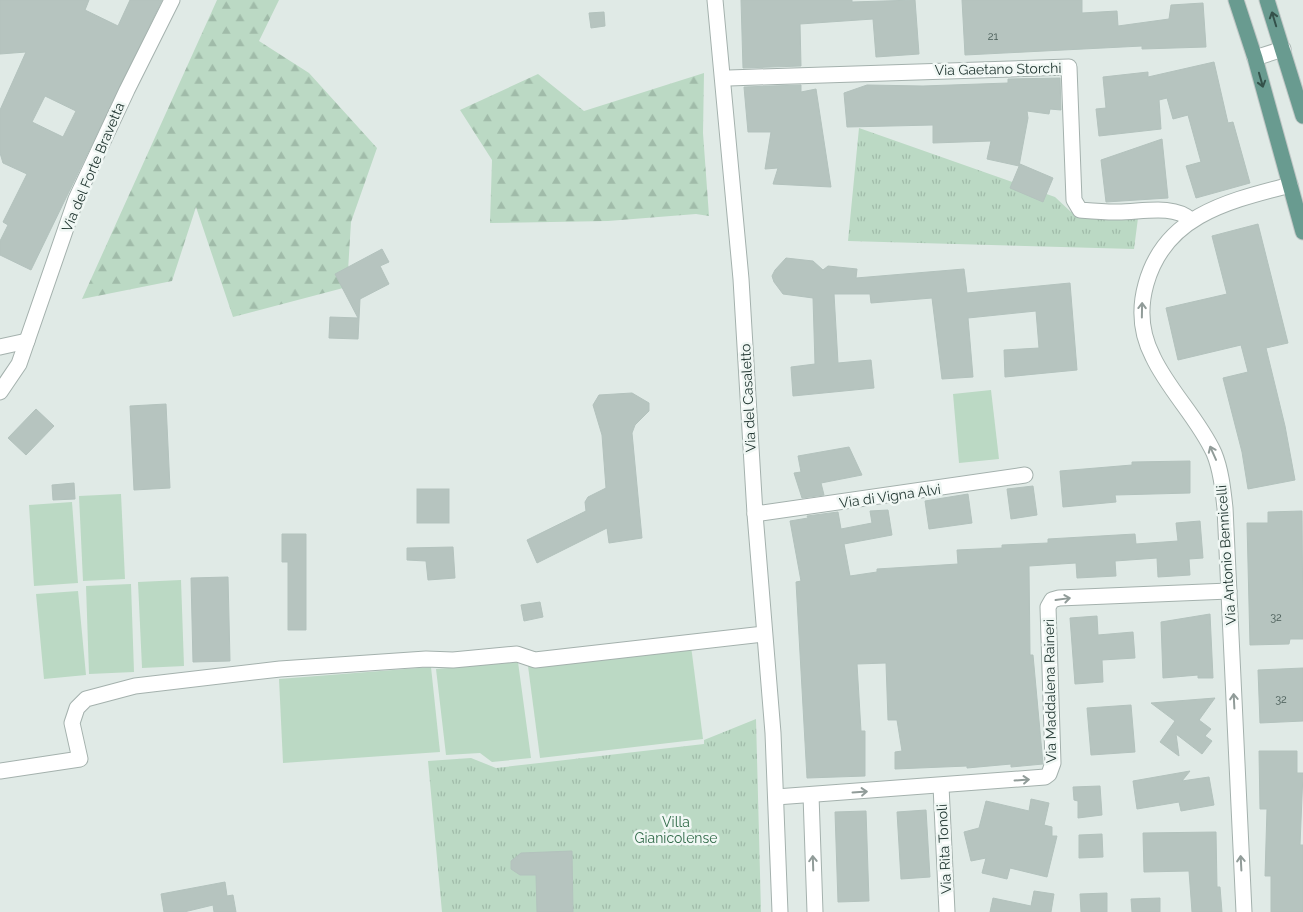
<svg xmlns="http://www.w3.org/2000/svg" width="1303" height="912" font-family="Raleway,sans-serif">
<style>
.grass{fill:#bbd9c4}
.forest{fill:url(#forest-firs)}
.park{fill:url(#park-tufts)}
.building{fill:#b6c4bf;stroke:#b3c2bd;fill-rule:evenodd}
.lines{fill:none;stroke-linecap:round;stroke-linejoin:round}
.minor-casing{stroke:#a4b1ad;stroke-width:17}
.major-casing{stroke:#c1c7c6;stroke-width:17}
.minor{stroke:#fff;stroke-width:15}
.major{stroke:#699b90;stroke-width:15}
.oneway{stroke:#34514a}
.oneway2{stroke:#919c99}
.labels{text-anchor:middle;dominant-baseline:central;stroke-width:5;stroke-linejoin:round;paint-order:stroke}
.number-label{font-size:11px;fill:#485b56}
.street-label{font-size:14px;fill:#233833;stroke:#f0f7f4}
.park-label{font-size:14px;fill:#316b49;stroke:#f0f7f4}
</style>
<defs>
<pattern id="forest-firs" width="22" height="20" patternUnits="userSpaceOnUse" patternTransform="scale(1.25)"><rect width="22" height="20" fill="#bbd9c4"/><path d="M5 1l3.5 6h-7zM16 11l3.5 6h-7z" fill="#a0bba9"/></pattern>
<pattern id="park-tufts" width="24" height="20" patternUnits="userSpaceOnUse" patternTransform="scale(1.25)"><rect width="24" height="20" fill="#bbd9c4"/><path d="M3 7l-1-3M5 7V3M7 7l1-3M15 17l-1-3M17 17v-4M19 17l1-3" fill="none" stroke="#a0bba9"/></pattern>
</defs>
<rect width="100%" height="100%" fill="#e0eae6"/>
<!-- grass -->
<g class="grass">
<path d="M991,390L999,459L959,463L953,394Z"/>
<path d="M121,494L125,579L83,581L79,496Z"/>
<path d="M72,502L78,583L34,586L29,505Z"/>
<path d="M181,580L184,666L142,668L138,582Z"/>
<path d="M131,584L134,672L89,674L86,586Z"/>
<path d="M78,591L86,675L44,679L36,594Z"/>
<path d="M691,646L703,739L540,758L528,666Z"/>
<path d="M518,662L531,758L492,762L480,753L446,755L436,669Z"/>
<path d="M431,667L440,752L283,763L279,679Z"/>
</g>
<!-- forest -->
<g class="forest">
<path d="M217,0H279L259,41L309,73L377,148L351,222L347,287L233,317L196,207L172,281L82,299Z"/>
<path d="M704,73L703,133L709,216L696,214L608,221L490,223L492,160L460,110L538,74L584,111Z"/>
</g>
<!-- park -->
<g class="park">
<path d="M859,128L1055,197L1071,212L1138,218L1134,249L848,241Z"/>
<path d="M756,719L761,912H442L428,761L471,758L496,768L704,744V740Z"/>
</g>
<!-- building -->
<g class="building">
<path d="M0,0H89L85,10L118,26L130,0H162L31,270L0,255V241L8,225L3,222L27,174L3,163L0,153V110L26,52L0,54ZM45,96L76,111L63,137L32,122Z"/>
<path d="M741,0H852V2L915,0L919,54L876,57L873,19L800,24L801,66L743,68Z"/>
<path d="M962,0H1082V13L1117,11L1118,26L1169,19L1171,5L1203,3L1206,47L1142,49V46L965,55Z"/>
<path d="M604,12L605,26L591,28L589,13Z"/>
<path d="M1214,62L1228,123L1233,122L1250,183L1196,198L1186,166L1201,162L1188,115L1173,119L1167,98L1159,100L1161,129L1099,136L1096,109L1106,108L1103,77L1148,72V77Z"/>
<path d="M1060,78L1061,110L1050,109L1049,114L1027,111L1028,118L1019,166L987,159L991,141L933,143V125L847,127L844,93L867,85L923,86L1008,83V79Z"/>
<path d="M801,85V92L816,89L831,187L773,184L778,168L765,169L771,132H748L744,87Z"/>
<path d="M1162,139L1168,198L1106,202L1101,160Z"/>
<path d="M1020,164L1053,178L1043,202L1010,188Z"/>
<path d="M1258,224L1288,343L1266,348L1285,426L1295,480L1248,489L1242,452L1223,378L1248,372L1241,345L1178,360L1166,308L1227,294L1212,236Z"/>
<path d="M382,249L389,262L380,266L389,284L360,299L358,339L329,338L330,317L358,318L335,274Z"/>
<path d="M786,258L813,261L823,270L828,266L857,269L856,278L964,269L967,293L1070,283L1077,370L1005,377L1004,350L1039,348L1036,311L968,318L973,377L942,379L932,298L871,303L870,294H834L838,363L871,360L874,388L793,396L791,367L815,364L813,298L783,294L774,282L772,276L775,270Z"/>
<path d="M632,393L649,403V411L635,425L632,433L642,538L609,543L607,528L537,563L527,540L586,511L585,502L588,497L606,488L602,435L593,405L599,395Z"/>
<path d="M166,404L170,488L134,490L130,406Z"/>
<path d="M36,409L54,426L26,455L8,438Z"/>
<path d="M849,447L862,475L821,483L824,495L802,498L794,473L801,472L798,456Z"/>
<path d="M1190,461V493L1115,495L1116,502L1063,507L1060,471L1132,465V462Z"/>
<path d="M74,483L75,499L53,500L52,485Z"/>
<path d="M1033,486L1037,515L1011,519L1007,489Z"/>
<rect x="417" y="489" width="32" height="34"/>
<path d="M968,494L972,523L929,529L925,501Z"/>
<path d="M888,510L892,535L844,544L850,576L877,572V569L958,564L957,550L1002,548V545L1048,543V539L1135,534L1136,544L1178,541L1176,523L1200,521L1203,558L1189,559L1190,575L1158,577L1157,558L1115,561L1116,576L1077,578L1076,563L1029,566L1030,655H1033L1043,764L1011,767V764L967,768V766L895,769V752L902,751L897,720H888L886,663L857,664L861,731H865V776L807,778L796,582L801,581L790,521L808,518L807,516L838,512L841,529L872,523L870,511Z"/>
<path d="M1302,511L1303,639H1290L1289,644L1250,645L1247,523H1268V512Z"/>
<path d="M282,534H306V630H288V562H282Z"/>
<path d="M453,547L455,578L428,580L426,561L407,560V548Z"/>
<path d="M228,577L230,661L193,662L191,578Z"/>
<path d="M540,602L543,617L524,621L521,605Z"/>
<path d="M1210,614L1213,678H1198V675L1163,678L1161,622Z"/>
<path d="M1097,616L1098,635L1133,632L1135,658L1102,660L1103,682L1075,684L1070,618Z"/>
<path d="M1303,668V721L1260,723L1258,670Z"/>
<path d="M1215,698L1199,720L1211,729L1205,736L1212,741L1202,754L1176,734L1179,756L1160,742L1175,721L1151,703Z"/>
<path d="M1131,705L1135,752L1091,755L1087,708Z"/>
<path d="M1259,751H1297V773H1303L1300,845H1303V912H1271V876H1265L1267,809H1260Z"/>
<path d="M1190,771L1182,781L1209,777L1214,805L1181,811L1179,802L1137,809L1133,781Z"/>
<path d="M1100,786L1102,815L1078,818V801L1074,800L1073,787Z"/>
<path d="M1031,799L1049,803L1044,825L1052,827V836H1057L1047,877L1010,868L1007,879L982,873L986,858L971,861L964,832L979,828L986,801L1029,811Z"/>
<path d="M926,810L930,877L901,879L897,812Z"/>
<path d="M866,811L869,901L838,902L835,812Z"/>
<path d="M1216,832L1217,887H1220L1222,912H1192L1189,871L1144,872L1143,833Z"/>
<path d="M1102,834L1103,857L1079,858V835Z"/>
<path d="M572,851L573,912H537L536,875H520L511,869V861L521,853Z"/>
<path d="M225,882L227,896L233,895L236,912H214L213,905L184,912H164L161,894Z"/>
<path d="M1034,891L1054,894L1051,912H990L993,898L1031,906Z"/>
<path d="M1107,893V912H1081L1080,894Z"/>
<path d="M1160,898V912H1132L1131,899Z"/>
</g>
<g class="lines">
<defs>
<g id="minor">
<path d="M715,0L741,279L755,514L773,733L780,912"/>
<path d="M1255,58L1283,49"/>
<path d="M729,78L1069,67L1074,200L1080,210C1092,211 1103,212 1115,212C1138,213 1173,203 1191,220"/>
<path d="M0,347L27,341"/>
<path d="M0,392L19,364L76,199L127,90L172,0"/>
<path d="M755,514L1025,475"/>
<path d="M0,771L80,759L72,723L77,708L86,699L135,686L280,669L426,659L453,660L517,654L535,660L764,634"/>
<path d="M941,786L947,912"/>
<path d="M811,795L815,912"/>
<path d="M776,797L1045,777L1049,774L1053,763L1048,607L1052,600L1059,598L1229,591"/>
<path d="M1244,912L1225,508C1223,490 1221,470 1214,453C1198,418 1169,391 1153,357C1141,334 1139,309 1146,284C1165,215 1229,201 1290,185"/>
</g>
<g id="major">
<path d="M1236,0L1255,58L1303,232"/>
<path d="M1267,0L1303,116"/>
</g>
</defs>
<!-- minor casing -->
<use href="#minor" class="minor-casing"/>
<!-- major casing -->
<use href="#major" class="major-casing"/>
<!-- minor -->
<use href="#minor" class="minor"/>
<!-- major -->
<use href="#major" class="major"/>
</g>
<!-- one-way arrows -->
<defs><path id="oneway-shaft" d="M-6 0H5M1.5-3L5.5 0L1.5 3" fill="none" stroke-width="1.6" stroke-linecap="round" stroke-linejoin="round" transform="scale(1.25)"/></defs>
<g class="oneway">
<use href="#oneway-shaft" transform="translate(1274 19) rotate(-107)"/>
<use href="#oneway-shaft" transform="translate(1261 80) rotate(74)"/>
</g>
<g class="oneway2">
<use href="#oneway-shaft" transform="translate(1142 310) rotate(-89)"/>
<use href="#oneway-shaft" transform="translate(1213 453) rotate(-114)"/>
<use href="#oneway-shaft" transform="translate(1063 599) rotate(-8)"/>
<use href="#oneway-shaft" transform="translate(1234 701) rotate(-93)"/>
<use href="#oneway-shaft" transform="translate(1022 780) rotate(-4)"/>
<use href="#oneway-shaft" transform="translate(860 792) rotate(-4)"/>
<use href="#oneway-shaft" transform="translate(813 863) rotate(-92)"/>
<use href="#oneway-shaft" transform="translate(1241 863) rotate(-93)"/>
</g>
<g class="labels">
<!-- number labels -->
<g class="number-label">
<text x="993" y="36">21</text>
<text x="1276" y="617">32</text>
<text x="1281" y="699">32</text>
</g>
<!-- street labels -->
<g class="street-label">
<text transform="translate(998 69) rotate(-1)">Via Gaetano Storchi</text>
<text transform="translate(93 167) rotate(-67)">Via del Forte Bravetta</text>
<text transform="translate(748 398) rotate(-93)">Via del Casaletto</text>
<text transform="translate(890 496) rotate(-8)">Via di Vigna Alvi</text>
<text transform="translate(1226 555) rotate(-94)">Via Antonio Bennicelli</text>
<text transform="translate(1050 691) rotate(-91)">Via Maddalena Raineri</text>
<text transform="translate(944 849) rotate(-93)">Via Rita Tonoli</text>
</g>
<!-- park labels -->
<g class="park-label">
<text x="676" y="822">Villa<tspan x="676" dy="16">Gianicolense</tspan></text>
</g>
</g>
</svg>
